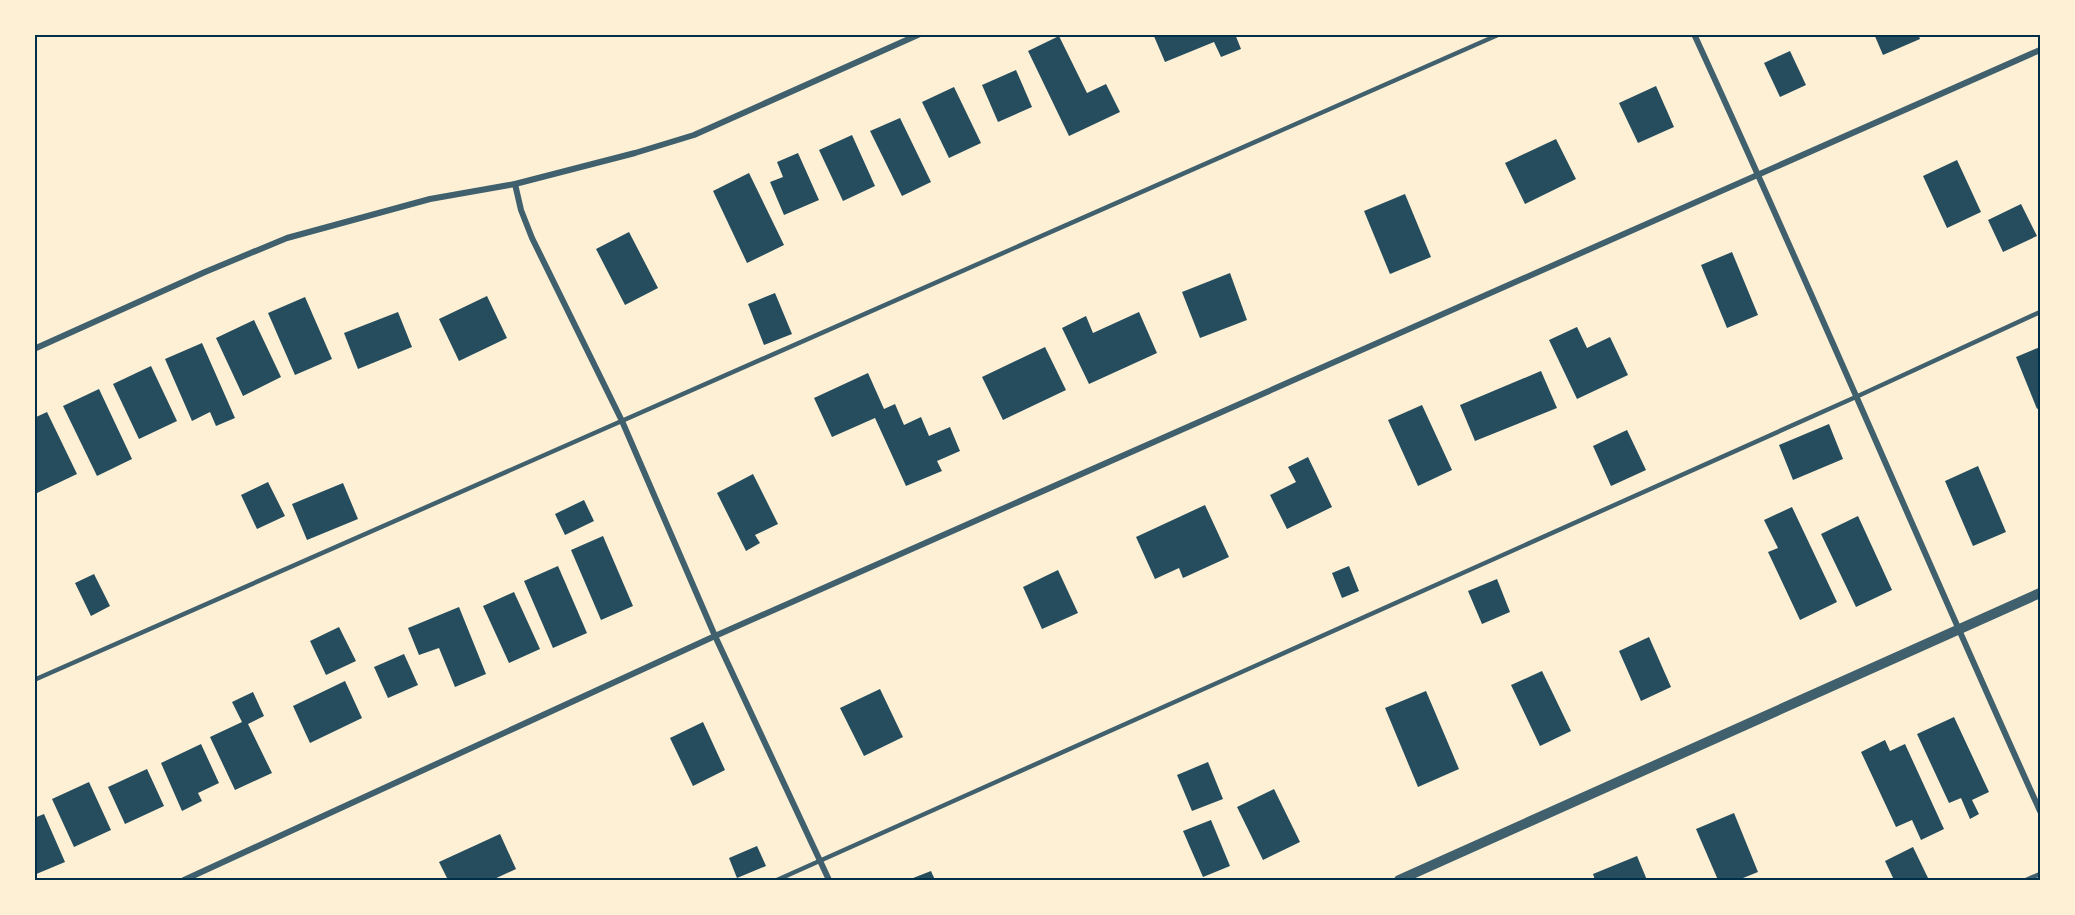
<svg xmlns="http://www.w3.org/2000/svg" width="2075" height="915" font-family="Jost,sans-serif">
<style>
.building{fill:#264d5e}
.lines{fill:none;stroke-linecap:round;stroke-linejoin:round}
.service{stroke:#3f606c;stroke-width:4.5}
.minor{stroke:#3f606c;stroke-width:6}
.tertiary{stroke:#3f606c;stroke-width:10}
.neatline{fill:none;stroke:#003049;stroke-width:2}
</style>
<rect width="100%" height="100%" fill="#fdf0d5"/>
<!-- building -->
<g class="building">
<path d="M1153,34H1235L1241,49L1221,57L1214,42L1165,62Z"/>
<path d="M1874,34H1918L1920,39L1883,55Z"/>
<path d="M1059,36L1087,93L1106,84L1120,112L1069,136L1028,51Z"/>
<path d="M1790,51L1806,85L1780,97L1764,63Z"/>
<path d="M1016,70L1032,107L998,122L982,85Z"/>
<path d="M1656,86L1674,127L1638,143L1619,103Z"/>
<path d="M954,87L981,143L949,158L922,102Z"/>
<path d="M900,118L931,182L902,196L870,131Z"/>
<path d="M852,135L875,186L843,201L819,150Z"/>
<path d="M1556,139L1576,179L1525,204L1505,163Z"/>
<path d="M798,153L819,200L784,215L770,182L783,177L777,162Z"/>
<path d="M1957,160L1981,212L1947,228L1923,176Z"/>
<path d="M749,173L784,245L747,263L713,191Z"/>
<path d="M1405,194L1431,257L1390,274L1364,211Z"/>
<path d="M2021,204L2037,236L2003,252L1988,220Z"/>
<path d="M629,232L658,288L625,305L596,249Z"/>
<path d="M1732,252L1758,315L1727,328L1701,265Z"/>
<path d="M1230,273L1247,320L1200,338L1182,292Z"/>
<path d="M775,293L792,334L764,345L748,304Z"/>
<path d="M487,296L507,338L459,361L439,319Z"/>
<path d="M305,297L332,359L295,375L268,313Z"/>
<path d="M398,312L412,347L358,369L344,333Z"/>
<path d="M1139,312L1157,353L1089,384L1062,328L1086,316L1093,333Z"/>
<path d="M254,320L281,377L243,396L216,338Z"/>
<path d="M1577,327L1587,348L1610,337L1628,375L1577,399L1549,340Z"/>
<path d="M202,343L235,418L216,426L210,412L192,421L165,359Z"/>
<path d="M1045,347L1066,390L1003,420L982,377Z"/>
<path d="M2040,347V407L2037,409L2016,357Z"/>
<path d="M151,366L177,421L139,439L113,384Z"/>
<path d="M1541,371L1557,408L1475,441L1460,405Z"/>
<path d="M868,373L884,409L895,404L904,425L921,417L929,436L950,427L960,451L937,461L942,471L906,486L875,418L832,437L814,398Z"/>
<path d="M99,389L132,459L97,476L63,406Z"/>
<path d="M1422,405L1452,470L1418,486L1388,420Z"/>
<path d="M47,412L77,474L35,494L34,418Z"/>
<path d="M1829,424L1843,459L1793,480L1779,445Z"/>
<path d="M1627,430L1646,470L1611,486L1593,446Z"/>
<path d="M1308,457L1332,507L1287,529L1270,495L1296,482L1288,467Z"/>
<path d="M1978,466L2006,532L1973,546L1945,481Z"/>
<path d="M753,474L778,524L755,535L760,543L746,551L717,493Z"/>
<path d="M268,482L285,516L257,529L241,495Z"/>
<path d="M343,483L358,519L307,540L292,504Z"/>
<path d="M584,500L594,521L565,535L555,514Z"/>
<path d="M1205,505L1229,557L1183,578L1179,568L1155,579L1136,537Z"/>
<path d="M1792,507L1837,602L1800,620L1768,552L1778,548L1764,520Z"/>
<path d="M1858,516L1892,590L1856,607L1821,534Z"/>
<path d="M603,536L633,606L601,620L571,550Z"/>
<path d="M558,566L587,633L553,648L524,581Z"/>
<path d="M1349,566L1359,591L1342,598L1332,573Z"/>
<path d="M1058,570L1078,613L1042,629L1023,587Z"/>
<path d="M94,574L110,606L91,616L75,583Z"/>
<path d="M1497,579L1510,612L1482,624L1468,591Z"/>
<path d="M514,592L540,649L509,663L483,606Z"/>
<path d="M459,607L486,674L455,687L439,648L419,655L408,628Z"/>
<path d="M339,627L356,661L326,675L310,641Z"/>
<path d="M1649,637L1671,687L1641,701L1619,651Z"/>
<path d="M404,654L418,685L388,698L374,667Z"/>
<path d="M1542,671L1571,731L1540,746L1511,685Z"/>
<path d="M345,681L362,718L310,743L293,706Z"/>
<path d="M880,689L903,737L864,756L840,708Z"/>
<path d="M1426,691L1459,769L1418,787L1385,708Z"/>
<path d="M253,692L264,716L248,724L272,773L235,790L210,737L242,722L232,702Z"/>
<path d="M1954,717L1989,792L1972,800L1979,814L1970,819L1961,798L1949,803L1917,734Z"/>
<path d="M703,722L725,770L693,786L670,738Z"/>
<path d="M1885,740L1890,751L1905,744L1944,829L1921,840L1912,820L1896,827L1861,752Z"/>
<path d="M201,744L219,783L198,793L202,801L182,811L161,763Z"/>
<path d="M1208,762L1223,799L1192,811L1177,775Z"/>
<path d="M147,769L164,806L125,824L108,787Z"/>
<path d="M89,782L111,830L74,847L52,799Z"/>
<path d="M1274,789L1300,842L1263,860L1237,807Z"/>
<path d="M1734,813L1758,872L1738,880H1718L1696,829Z"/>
<path d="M44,814L65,862L34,875V818Z"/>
<path d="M1211,820L1230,866L1203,877L1183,831Z"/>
<path d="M500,834L516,869L492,880H448L439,862Z"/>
<path d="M757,846L766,866L737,878L729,858Z"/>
<path d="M1913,847L1928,878L1923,880H1894L1885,861Z"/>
<path d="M1637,856L1647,880H1595L1593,874Z"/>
<path d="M931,871L935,880H908Z"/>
</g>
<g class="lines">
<!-- service -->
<g class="service">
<path d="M34,680L1500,34"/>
<path d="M777,880L1858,396L2040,312"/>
<path d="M2026,880L2040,874"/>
</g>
<!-- minor -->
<g class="minor">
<path d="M1694,34C1813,292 1923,553 2040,811"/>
<path d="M515,184L521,210L532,238L622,421L715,636L829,880"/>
<path d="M34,349L205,272L287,238L430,199L515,184L635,153L694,135L920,34"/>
<path d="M184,880L715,636L2040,50"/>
</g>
<!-- tertiary -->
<path class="tertiary" d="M1399,880L2040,593"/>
</g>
<!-- border -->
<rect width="2075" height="915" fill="none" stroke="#fdf0d5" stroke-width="72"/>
<rect x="36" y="36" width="2003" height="843" class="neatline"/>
</svg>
